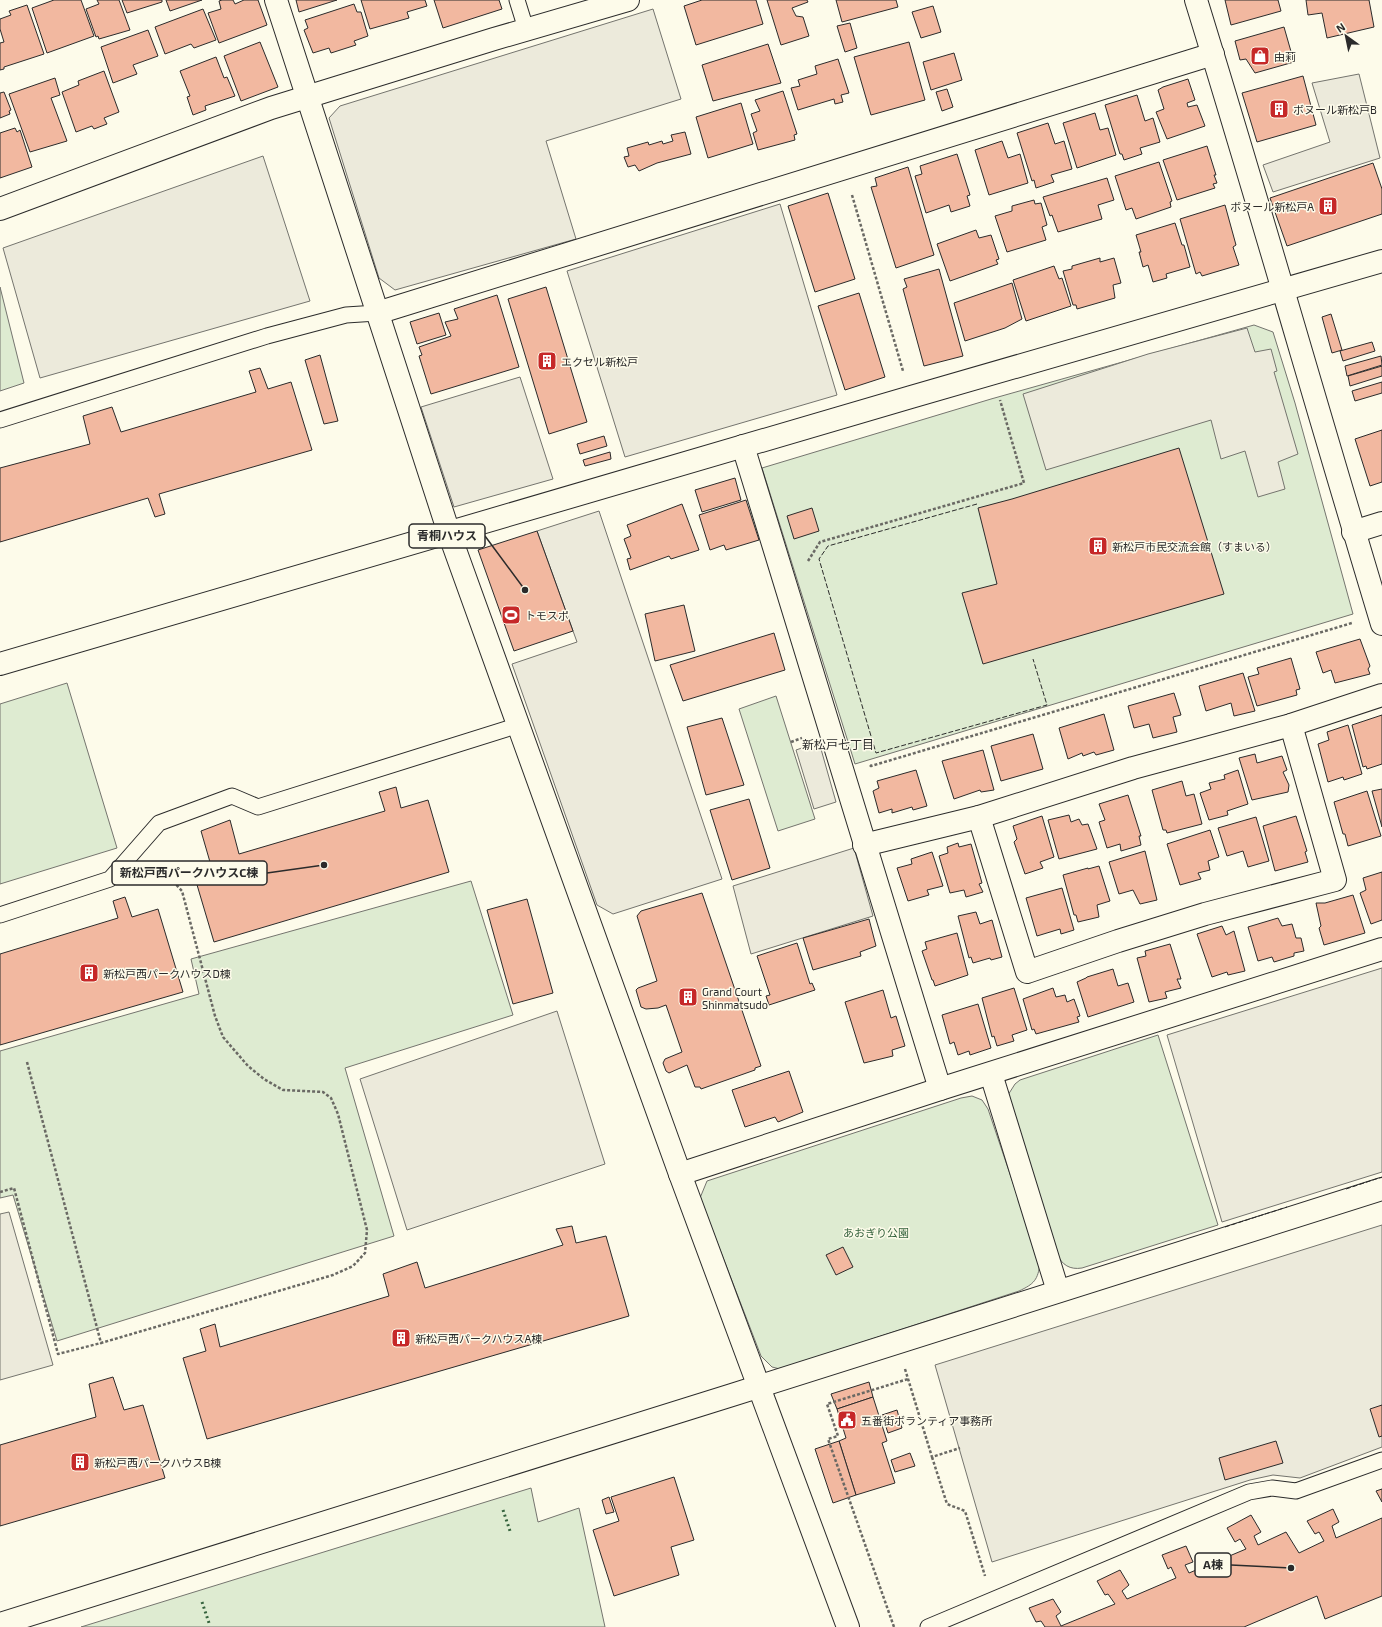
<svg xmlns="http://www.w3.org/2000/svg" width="1382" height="1627" font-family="'Exo 2','Noto Sans JP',sans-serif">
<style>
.green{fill:#deebd1;stroke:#74746e}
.parking{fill:#eceadb;stroke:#74746e}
.building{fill:#f2b8a0;stroke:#2b2b2b}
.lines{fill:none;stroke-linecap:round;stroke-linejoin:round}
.lane-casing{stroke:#2b2b2b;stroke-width:17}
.street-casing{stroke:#2b2b2b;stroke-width:24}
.secondary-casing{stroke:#2b2b2b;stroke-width:24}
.path{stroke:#6a6964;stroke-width:2.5;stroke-dasharray:3 2;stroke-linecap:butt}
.lane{stroke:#fdfbea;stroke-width:15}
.street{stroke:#fdfbea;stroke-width:22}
.secondary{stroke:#fdfbea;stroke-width:22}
.hedge{stroke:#34623c;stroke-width:3;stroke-dasharray:2 3;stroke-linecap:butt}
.fence{stroke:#2b2b2b;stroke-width:1;stroke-dasharray:5 2;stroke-linecap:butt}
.labels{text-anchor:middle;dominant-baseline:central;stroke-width:3;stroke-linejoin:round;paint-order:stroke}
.poi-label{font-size:11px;fill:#2b2b2b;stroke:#fdfbea;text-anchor:start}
.park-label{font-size:11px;fill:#34623c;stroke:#fdfbea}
.neighbourhood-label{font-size:12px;fill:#2b2b2b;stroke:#fdfbea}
.leader{fill:none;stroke:#2b2b2b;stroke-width:1.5}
.callout-dot{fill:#2b2b2b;stroke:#fdfbea;stroke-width:1.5}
.callout{fill:#fdfbea;stroke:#2b2b2b;stroke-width:1.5}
.callout-label{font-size:12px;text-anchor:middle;font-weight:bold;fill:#2b2b2b}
</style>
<rect width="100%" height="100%" fill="#fdfbea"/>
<!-- green -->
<g class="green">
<path d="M0,287L24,383L0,391Z"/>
<path d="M1254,325L1273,332L1295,403L1353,614L855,764L762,468L991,399Z"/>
<path d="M67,683L117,848L0,884V704Z"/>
<path d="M776,696L815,819L778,831L739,709Z"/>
<path d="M471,881L513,1015L345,1068L394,1236L57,1341L13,1195L0,1198V1051L199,994L191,959Z"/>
<path d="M1158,1035L1218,1225L1082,1268C1070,1270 1062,1265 1057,1254L1008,1095L1015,1084L1020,1080Z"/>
<path d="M972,1096L982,1100L988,1109L1040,1263C1038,1280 1034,1284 1019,1291L780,1369L772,1367L761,1356L700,1198L707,1181L961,1098Z"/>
<path d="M531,1488L538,1522L579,1508L605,1627H81Z"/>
</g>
<!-- parking -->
<g class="parking">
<path d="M653,9L681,99L546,141L576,239L395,290L379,278L329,118L340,106Z"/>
<path d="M1359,74L1380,158L1273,192L1263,165L1330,142L1312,83Z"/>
<path d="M263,156L310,301L40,378L3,248Z"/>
<path d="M780,204L837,395L625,457L567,271Z"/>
<path d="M1247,328L1255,352L1271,349L1277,371L1274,372L1298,454L1278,462L1285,489L1258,497L1245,451L1221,459L1211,420L1046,470L1023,394L1148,354Z"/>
<path d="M520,377L553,479L454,507L421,407Z"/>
<path d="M599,511L722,879L613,914L597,905L512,664L577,642L537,531Z"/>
<path d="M819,742L836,802L814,809L796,750Z"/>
<path d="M854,848L873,916L751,954L733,886Z"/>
<path d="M1382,968V1172L1222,1222L1167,1035Z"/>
<path d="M557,1011L605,1164L407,1230L360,1079Z"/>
<path d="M9,1212L53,1365L0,1380V1214Z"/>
<path d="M1382,1225V1447L1300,1478L1273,1475L1250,1480L992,1562L935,1365Z"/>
</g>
<!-- building -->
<g class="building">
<path d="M54,0H81L94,36L47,53L32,8Z"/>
<path d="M97,0H119L130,30L99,39L98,36L96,37L86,9L99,4Z"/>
<path d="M122,0H162V2L127,13Z"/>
<path d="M166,0H202L170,11Z"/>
<path d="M222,0H233L235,4L244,0H258L267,25L219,43L208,13L221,9L219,1Z"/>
<path d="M296,0H337L299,12Z"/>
<path d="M361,0H425L427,6L407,12L409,18L370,29Z"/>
<path d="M434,0H499L502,9L443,28Z"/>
<path d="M702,0H756L763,24L696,45L684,6Z"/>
<path d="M767,0H807L808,2L792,8L796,16L803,17L809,36L781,45Z"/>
<path d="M836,0H896L898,7L842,22Z"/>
<path d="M1225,0H1278L1281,11L1231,25Z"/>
<path d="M1306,0H1369L1374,27L1327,38L1322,13L1308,15Z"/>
<path d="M354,4L357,12H361L368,36L354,41L356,45L331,53L329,48L313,53L304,30L308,28L305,20Z"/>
<path d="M27,5L44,54L4,67V69L0,70V43L4,42L0,29V19L11,15L9,11Z"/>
<path d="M933,6L941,32L921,38L912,12Z"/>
<path d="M203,9L216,40L194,48L191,44L165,54L155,27Z"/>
<path d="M850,23L857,48L845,52L837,26Z"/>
<path d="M1284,27L1294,62L1255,73L1246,59L1240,60L1235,41Z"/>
<path d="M148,30L158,56L133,65L137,74L113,83L101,47Z"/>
<path d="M260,42L278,87L241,101L224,56Z"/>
<path d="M909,42L925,100L871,115L854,57Z"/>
<path d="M768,44L781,83L713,101L702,65Z"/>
<path d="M954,53L962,80L931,90L923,62Z"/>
<path d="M216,57L224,78L227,77L235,96L205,106L206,110L193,115L187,97L190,96L180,71Z"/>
<path d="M838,59L849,93L841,95L843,102L835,104L834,99L798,110L791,88L800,86L798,80L817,74L815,66Z"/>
<path d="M104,71L119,112L104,118L107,124L94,129L92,126L76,132L62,92L79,85L78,81Z"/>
<path d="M1303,76L1316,125L1257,142L1242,93Z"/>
<path d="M55,78L60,95L51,98L67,141L30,152L9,94Z"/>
<path d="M1188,79L1195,100L1187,103L1188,107L1197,105L1205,126L1167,139L1156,112L1164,109L1158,90L1163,87Z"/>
<path d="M947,89L953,107L942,111L936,92Z"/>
<path d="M783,91L797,134L794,135L795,140L758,150L753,133L757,131L751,114L760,111L755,100Z"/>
<path d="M4,92L11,110L9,111L10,114L0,118V93Z"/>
<path d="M1137,95L1145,121L1153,118L1160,142L1140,148L1142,154L1124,160L1122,154H1120L1105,105Z"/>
<path d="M741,103L753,144L708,158L696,117Z"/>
<path d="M1095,113L1100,130L1108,128L1116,155L1077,168L1063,123Z"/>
<path d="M1048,123L1055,144L1064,141L1072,169L1051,175L1054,182L1036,188L1034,180L1032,181L1017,133Z"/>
<path d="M15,128L17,132L20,130L32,167L0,178V133Z"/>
<path d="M685,132L691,154L657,163L639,171L635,165L628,167L624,157L629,156L627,148L648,142L649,145L662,141L663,144L673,141L671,135Z"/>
<path d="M1002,141L1008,158L1020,154L1028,183L989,195L975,150Z"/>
<path d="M1207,146L1216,175H1214L1217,183L1213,184L1215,188L1177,200L1163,160Z"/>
<path d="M957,154L970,195L967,196L970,206L951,212L949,205L926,213L915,176L922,174L920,166Z"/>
<path d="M1159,162L1172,201L1170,202L1171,207L1136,219L1132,208L1126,210L1115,176Z"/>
<path d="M1373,163L1382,189V214L1287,246L1270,198Z"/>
<path d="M908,167L934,255L896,268L871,187L877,186L875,178Z"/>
<path d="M1107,178L1114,200L1098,205L1102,219L1058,232L1052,215L1050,216L1043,197Z"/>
<path d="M828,193L855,279L815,292L788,206Z"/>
<path d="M1034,200L1035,204L1041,203L1047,225L1042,227L1046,240L1007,252L995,216L1012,211V206Z"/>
<path d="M1225,205L1236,245L1233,247L1239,265L1202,276L1200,272L1196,274L1180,219Z"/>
<path d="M1175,223L1182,245H1184L1190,267L1166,274L1167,278L1153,282L1148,265L1143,267L1139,252H1141L1136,235Z"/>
<path d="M976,230L979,238L991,235L999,259L996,260L998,264L950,281L937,244Z"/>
<path d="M1100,258V262L1114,258L1121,283L1113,285L1115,298L1077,309L1076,305H1073L1063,271L1072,269V266Z"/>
<path d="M1054,266L1059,279L1062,278L1071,306L1026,321L1013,280Z"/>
<path d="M939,269L963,356L924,366L903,289L907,287L904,279Z"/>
<path d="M1012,283L1022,319L1005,328L965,341L954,303Z"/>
<path d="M546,287L587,422L549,434L508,299Z"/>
<path d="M859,293L885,377L845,390L818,306Z"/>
<path d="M497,295L519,367L431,394L419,356L422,355L419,347L451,336L445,322L458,319L454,309Z"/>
<path d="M439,313L446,335L417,344L410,322Z"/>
<path d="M1331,314L1342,350L1332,353L1322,317Z"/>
<path d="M1372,342L1375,351L1343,361L1340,351Z"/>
<path d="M320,355L338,421L324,424L305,360Z"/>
<path d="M1381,356L1382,365L1347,376L1345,366Z"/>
<path d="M1382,366V376L1350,386L1348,376Z"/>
<path d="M260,368L268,389L291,382L312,450L159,494L165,514L155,517L148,498L0,542V468L90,444L83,416L112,407L121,432L256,392L249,371Z"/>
<path d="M1382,382V393L1355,401L1352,391Z"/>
<path d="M1382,430V482L1370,486L1355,439Z"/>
<path d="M604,436L607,446L580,454L577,444Z"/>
<path d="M1179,448L1224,594L983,664L962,593L997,584L978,508L1012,499Z"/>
<path d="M610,452L611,459L585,466L583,460Z"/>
<path d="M735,478L741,500L702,512L695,490Z"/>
<path d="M746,500L759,540L726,550L724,545L710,550L699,515Z"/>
<path d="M682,504L699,550L671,559L669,556L630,570L627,559L631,558L624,539L631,536L627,525Z"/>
<path d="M812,508L819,531L794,539L787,516Z"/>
<path d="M537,531L573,631L514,651L478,550Z"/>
<path d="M684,605L695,651L655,661L645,614Z"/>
<path d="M774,633L785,670L683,701L670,665Z"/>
<path d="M1360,639L1370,666L1368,669L1370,674L1335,683L1331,670L1323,673L1316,652Z"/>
<path d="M1291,658L1300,689L1296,690L1297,695L1257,706L1248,677L1259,674L1257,668Z"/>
<path d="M1243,673L1255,711L1234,716L1231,703L1206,711L1199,686Z"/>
<path d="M1174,693L1181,715L1173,717L1177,732L1153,738L1149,724L1134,728L1128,706Z"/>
<path d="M1104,714L1114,750L1096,755L1094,752L1083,756L1082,753L1068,759L1059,728Z"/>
<path d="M1382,715V764L1367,769L1366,766L1363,767L1352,725Z"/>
<path d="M722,718L744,785L706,795L687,727Z"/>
<path d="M1348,725L1362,774L1344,780L1343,777L1328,782L1318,744L1329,740L1327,732Z"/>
<path d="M1033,734L1043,769L1001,781L991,746Z"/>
<path d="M983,750L994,790L981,792L980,790L954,799L942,761Z"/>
<path d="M1255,754L1257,763L1282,756L1287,770L1283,772L1289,785L1288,792L1252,800L1239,758Z"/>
<path d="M916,770L927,806L913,810L912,807L892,813V809L879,813L873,791L879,788L877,781Z"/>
<path d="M1238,770L1248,804L1227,811L1228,815L1209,820L1200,793L1211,789L1209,783L1225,779L1224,775Z"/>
<path d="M1182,781L1186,796L1194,794L1202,824L1167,833L1166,830H1163L1152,790Z"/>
<path d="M396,787L401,808L428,800L449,872L214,942L192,868L210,862L201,831L230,820L239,854L385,811L379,792Z"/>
<path d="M1382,789V827L1372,791Z"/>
<path d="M1367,791L1381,836L1348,846L1345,834H1343L1334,802Z"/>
<path d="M1128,795L1141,836H1139L1141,845L1121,851L1120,844L1107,848L1099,822L1105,820L1099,804Z"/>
<path d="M749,799L770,868L732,880L710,810Z"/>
<path d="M1069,815L1071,822L1079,819L1082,825L1088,824L1097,849L1059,859L1048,820Z"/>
<path d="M1042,816L1054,857L1040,862L1043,868L1025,874L1014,842L1017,839L1013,826Z"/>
<path d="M1296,816L1307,851L1305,852L1308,862L1275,871L1263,826Z"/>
<path d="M1256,817L1269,861L1248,867L1243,851L1227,856L1218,828Z"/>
<path d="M1210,830L1219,857L1208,861L1210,870L1198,873L1201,879L1180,885L1167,844Z"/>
<path d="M958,843L959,847L971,844L982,883L979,884L983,892L966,897L964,890L950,893L939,856L948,853L947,847Z"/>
<path d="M1145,851L1157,900L1140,904L1133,890L1119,894L1109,862Z"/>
<path d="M932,852L943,886L927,890L929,895L908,901L897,868L912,864L911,859Z"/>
<path d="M1099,866L1110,901L1097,905L1099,917L1078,922L1076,915H1074L1063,875L1088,868V869Z"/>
<path d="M1382,872V920L1371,924L1360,893L1366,890L1363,878Z"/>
<path d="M1062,888L1074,930L1061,934L1060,929L1037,936L1026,898Z"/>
<path d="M702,893L761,1066L755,1068V1070L701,1089L700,1087H695L687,1065L669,1073L666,1071L663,1063L665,1059L682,1052L666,1005L658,1008L646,1009L641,1007L636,990L638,988L657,981L637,916L641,911Z"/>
<path d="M1353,895L1365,933L1324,945L1319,928L1321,926L1316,903H1325Z"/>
<path d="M125,897L132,917L158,909L183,992L0,1045V954L118,918L113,901Z"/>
<path d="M527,899L553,993L513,1004L487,910Z"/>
<path d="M976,912L980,924L992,920L1002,957L991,960L990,958L973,963L971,957L969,958L958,916Z"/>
<path d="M1278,918L1282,926L1292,924L1296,938H1301L1304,951L1294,953V956L1274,962L1272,957L1258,961L1248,927Z"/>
<path d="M869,919L876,946L860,952L861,956L813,970L803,938Z"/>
<path d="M1222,926L1226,935L1234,931L1245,971L1228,975L1227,972L1212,977L1197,934Z"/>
<path d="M957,933L968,975L935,986L933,980H932L922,951L927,949L925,942Z"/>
<path d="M797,943L810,984L812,983L815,990L769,1005L766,996L770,995L757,956Z"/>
<path d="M1170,944L1181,979H1177L1181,988L1165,992L1167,998L1149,1002L1137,958L1146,956L1145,951Z"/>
<path d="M1113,969L1118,986L1128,983L1134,1002L1088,1017L1077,982L1086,978L1087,977Z"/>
<path d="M1014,988L1027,1030L1012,1035L1014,1041L997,1046L994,1036L992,1037L982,998Z"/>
<path d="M1053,988L1056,997L1065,995L1067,1002L1074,999L1080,1016L1077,1017L1079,1022L1036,1034L1034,1029L1032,1030L1023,999Z"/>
<path d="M883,990L891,1018L896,1016L905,1046L892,1050L893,1056L864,1063L845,1002Z"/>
<path d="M978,1004L991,1048L970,1055L969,1051L958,1055L954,1042L950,1044L942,1015Z"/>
<path d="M789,1071L803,1112L778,1122L775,1117L745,1127L732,1090Z"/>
<path d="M572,1226L576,1243L606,1236L629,1316L207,1439L183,1358L206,1351L200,1329L215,1324L220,1347L389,1296L383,1274L417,1262L425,1288L563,1245L556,1229Z"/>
<path d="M843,1247L853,1267L836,1275L826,1255Z"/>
<path d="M113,1377L124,1410L143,1405L165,1478L0,1526V1445L96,1417L89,1384Z"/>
<path d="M869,1382L873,1397L837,1409L831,1394Z"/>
<path d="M873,1397L887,1441L882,1443L895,1483L856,1495L839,1441L846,1438L837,1409Z"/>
<path d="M1382,1405V1436L1379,1437L1370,1409Z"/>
<path d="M897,1410L902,1428L888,1433L882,1415Z"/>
<path d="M839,1441L856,1495L833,1503L815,1449Z"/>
<path d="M1276,1441L1283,1463L1225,1480L1219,1458Z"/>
<path d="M910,1453L915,1466L895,1472L891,1460Z"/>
<path d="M674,1477L694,1540L671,1547L679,1575L614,1596L593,1530L619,1521L611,1497Z"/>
<path d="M1382,1489V1502L1376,1491Z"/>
<path d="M609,1497L614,1512L606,1514L602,1500Z"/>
<path d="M1333,1509L1339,1522L1332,1526L1336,1538L1382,1518V1596L1325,1619L1317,1596L1244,1627H1045L1041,1621L1036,1622L1029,1608L1053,1599L1061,1612L1056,1616L1061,1626L1115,1604L1108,1594L1105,1595L1097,1581L1120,1570L1129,1585L1122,1591L1127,1599L1176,1578L1171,1567L1168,1569L1162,1555L1186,1546L1193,1562L1185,1565L1189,1573L1246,1549L1240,1539L1235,1542L1227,1528L1251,1515L1261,1532L1254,1536L1258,1545L1286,1532L1299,1553L1324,1541L1319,1532L1315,1534L1307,1521Z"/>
</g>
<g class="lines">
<defs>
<g id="lane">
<path d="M517,0L526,29"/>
<path d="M0,420L267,336L346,315L377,313"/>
<path d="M0,915L110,879L159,823L232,796L258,807L519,725"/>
<path d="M928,1627L1249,1492L1272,1488L1296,1491L1382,1460"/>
</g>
<g id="street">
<path d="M276,0L449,533L680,1174L848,1627"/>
<path d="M1196,0C1260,207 1319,416 1382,624"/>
<path d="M0,209L271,108L494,39L628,0"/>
<path d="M377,313L1213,54"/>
<path d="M743,446L940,1089"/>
<path d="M1353,532L1382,523"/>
<path d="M979,817L1027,972L1118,941L1205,914L1335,880L1291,725"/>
<path d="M864,845L979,817L1133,768L1291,725L1382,695"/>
<path d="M991,1074L1058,1291"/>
<path d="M680,1174L940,1089L1382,949"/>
<path d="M0,1624L732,1395L1382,1189"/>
</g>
<path id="secondary" d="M0,664L911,397L1382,261"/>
</defs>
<!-- lane casing -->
<use href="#lane" class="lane-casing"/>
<!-- street casing -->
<use href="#street" class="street-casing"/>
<!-- secondary casing -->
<use href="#secondary" class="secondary-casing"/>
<!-- path -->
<g class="path">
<path d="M852,195L903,371"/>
<path d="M808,561L820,542L1024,483L1000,400"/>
<path d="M791,742L802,738"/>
<path d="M870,765L871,766L1352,623"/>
<path d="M27,1062L101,1343L333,1275L353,1266L365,1253L367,1230L338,1114L331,1098L323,1092L283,1090L264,1079L248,1066L223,1037L215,1016L182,891L156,863"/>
<path d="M0,1192L14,1188L58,1354L101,1343"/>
<path d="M905,1369L932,1457L960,1448"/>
<path d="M932,1457L947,1504L965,1511L985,1576"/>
<path d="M894,1627L828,1439L838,1436L827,1404L908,1379"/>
</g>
<!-- lane -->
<use href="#lane" class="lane"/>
<!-- street -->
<use href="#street" class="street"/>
<!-- secondary -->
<use href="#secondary" class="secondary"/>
<!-- hedge -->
<g class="hedge">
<path d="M503,1510L510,1531"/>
<path d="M202,1602L209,1623"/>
</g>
<!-- fence -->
<g class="fence">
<path d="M977,504L828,546L819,559L876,753L1047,705L1033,659"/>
<path d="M1346,1189L1382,1177"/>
<path d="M1225,1227L1287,1207"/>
</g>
</g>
<!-- icons -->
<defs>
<symbol id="shop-square" viewBox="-11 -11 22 22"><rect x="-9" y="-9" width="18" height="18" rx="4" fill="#c62828" stroke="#fdfbea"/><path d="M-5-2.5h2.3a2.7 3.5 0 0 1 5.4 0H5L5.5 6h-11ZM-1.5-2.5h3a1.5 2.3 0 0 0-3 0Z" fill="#fff"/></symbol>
<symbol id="building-square" viewBox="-11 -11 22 22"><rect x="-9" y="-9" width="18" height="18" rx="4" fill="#c62828" stroke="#fdfbea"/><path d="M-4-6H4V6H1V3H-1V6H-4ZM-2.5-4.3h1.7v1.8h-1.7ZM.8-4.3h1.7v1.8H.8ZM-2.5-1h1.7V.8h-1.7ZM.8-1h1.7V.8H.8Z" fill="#fff"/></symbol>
<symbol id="stadium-square" viewBox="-11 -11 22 22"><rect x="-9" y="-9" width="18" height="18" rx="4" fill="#c62828" stroke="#fdfbea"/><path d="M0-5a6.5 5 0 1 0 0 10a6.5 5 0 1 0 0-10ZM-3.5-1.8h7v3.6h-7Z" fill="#fff"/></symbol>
<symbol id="civic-square" viewBox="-11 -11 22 22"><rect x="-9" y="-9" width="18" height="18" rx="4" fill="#c62828" stroke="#fdfbea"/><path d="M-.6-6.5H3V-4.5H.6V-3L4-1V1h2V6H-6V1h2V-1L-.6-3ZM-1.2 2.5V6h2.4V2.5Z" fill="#fff"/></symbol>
</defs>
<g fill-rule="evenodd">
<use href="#shop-square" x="1249" y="45" width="22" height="22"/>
<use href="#building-square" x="1268" y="98" width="22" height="22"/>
<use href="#building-square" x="1317" y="195" width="22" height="22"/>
<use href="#building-square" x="536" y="350" width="22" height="22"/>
<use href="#building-square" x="1087" y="535" width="22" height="22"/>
<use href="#stadium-square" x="500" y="604" width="22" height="22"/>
<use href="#building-square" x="78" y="962" width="22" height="22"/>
<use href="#building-square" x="677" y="986" width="22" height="22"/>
<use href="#building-square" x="390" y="1327" width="22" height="22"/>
<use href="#civic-square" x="836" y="1409" width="22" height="22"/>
<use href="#building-square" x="69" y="1451" width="22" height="22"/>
</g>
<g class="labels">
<!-- poi labels -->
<g class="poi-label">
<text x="1274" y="56">由莉</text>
<text x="1293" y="109">ボヌール新松戸B</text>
<text x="1314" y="206" text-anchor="end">ボヌール新松戸A</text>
<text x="561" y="361">エクセル新松戸</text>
<text x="1112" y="546">新松戸市民交流会館（すまいる）</text>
<text x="525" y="615">トモスポ</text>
<text x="103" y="973">新松戸西パークハウスD棟</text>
<text x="702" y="991">Grand Court<tspan x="702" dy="13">Shinmatsudo</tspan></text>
<text x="415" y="1338">新松戸西パークハウスA棟</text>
<text x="861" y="1420">五番街ボランティア事務所</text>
<text x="94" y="1462">新松戸西パークハウスB棟</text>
</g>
<!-- park labels -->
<g class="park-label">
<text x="876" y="1232">あおぎり公園</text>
</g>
<!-- neighbourhood labels -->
<g class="neighbourhood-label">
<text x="838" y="744">新松戸七丁目</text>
</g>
</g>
<!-- callouts -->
<path class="leader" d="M525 590L485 536M324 865L267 873M1291 1568L1231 1565"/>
<g class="callout-dot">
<circle cx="525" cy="590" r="4"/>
<circle cx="324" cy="865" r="4"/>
<circle cx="1291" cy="1568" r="4"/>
</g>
<g class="callout">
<rect x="409" y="524" width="76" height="24" rx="4"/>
<rect x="112" y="861" width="155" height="24" rx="4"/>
<rect x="1195" y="1553" width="36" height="24" rx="4"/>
</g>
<g class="callout-label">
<text x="447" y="540">青桐ハウス</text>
<text x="189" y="877">新松戸西パークハウスC棟</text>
<text x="1213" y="1569">A棟</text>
</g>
<!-- north arrow -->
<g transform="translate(1346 36) rotate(327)" stroke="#fdfbea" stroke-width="3" paint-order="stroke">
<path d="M0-3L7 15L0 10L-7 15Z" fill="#2b2b2b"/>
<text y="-6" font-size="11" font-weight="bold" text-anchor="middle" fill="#2b2b2b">N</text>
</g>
</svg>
